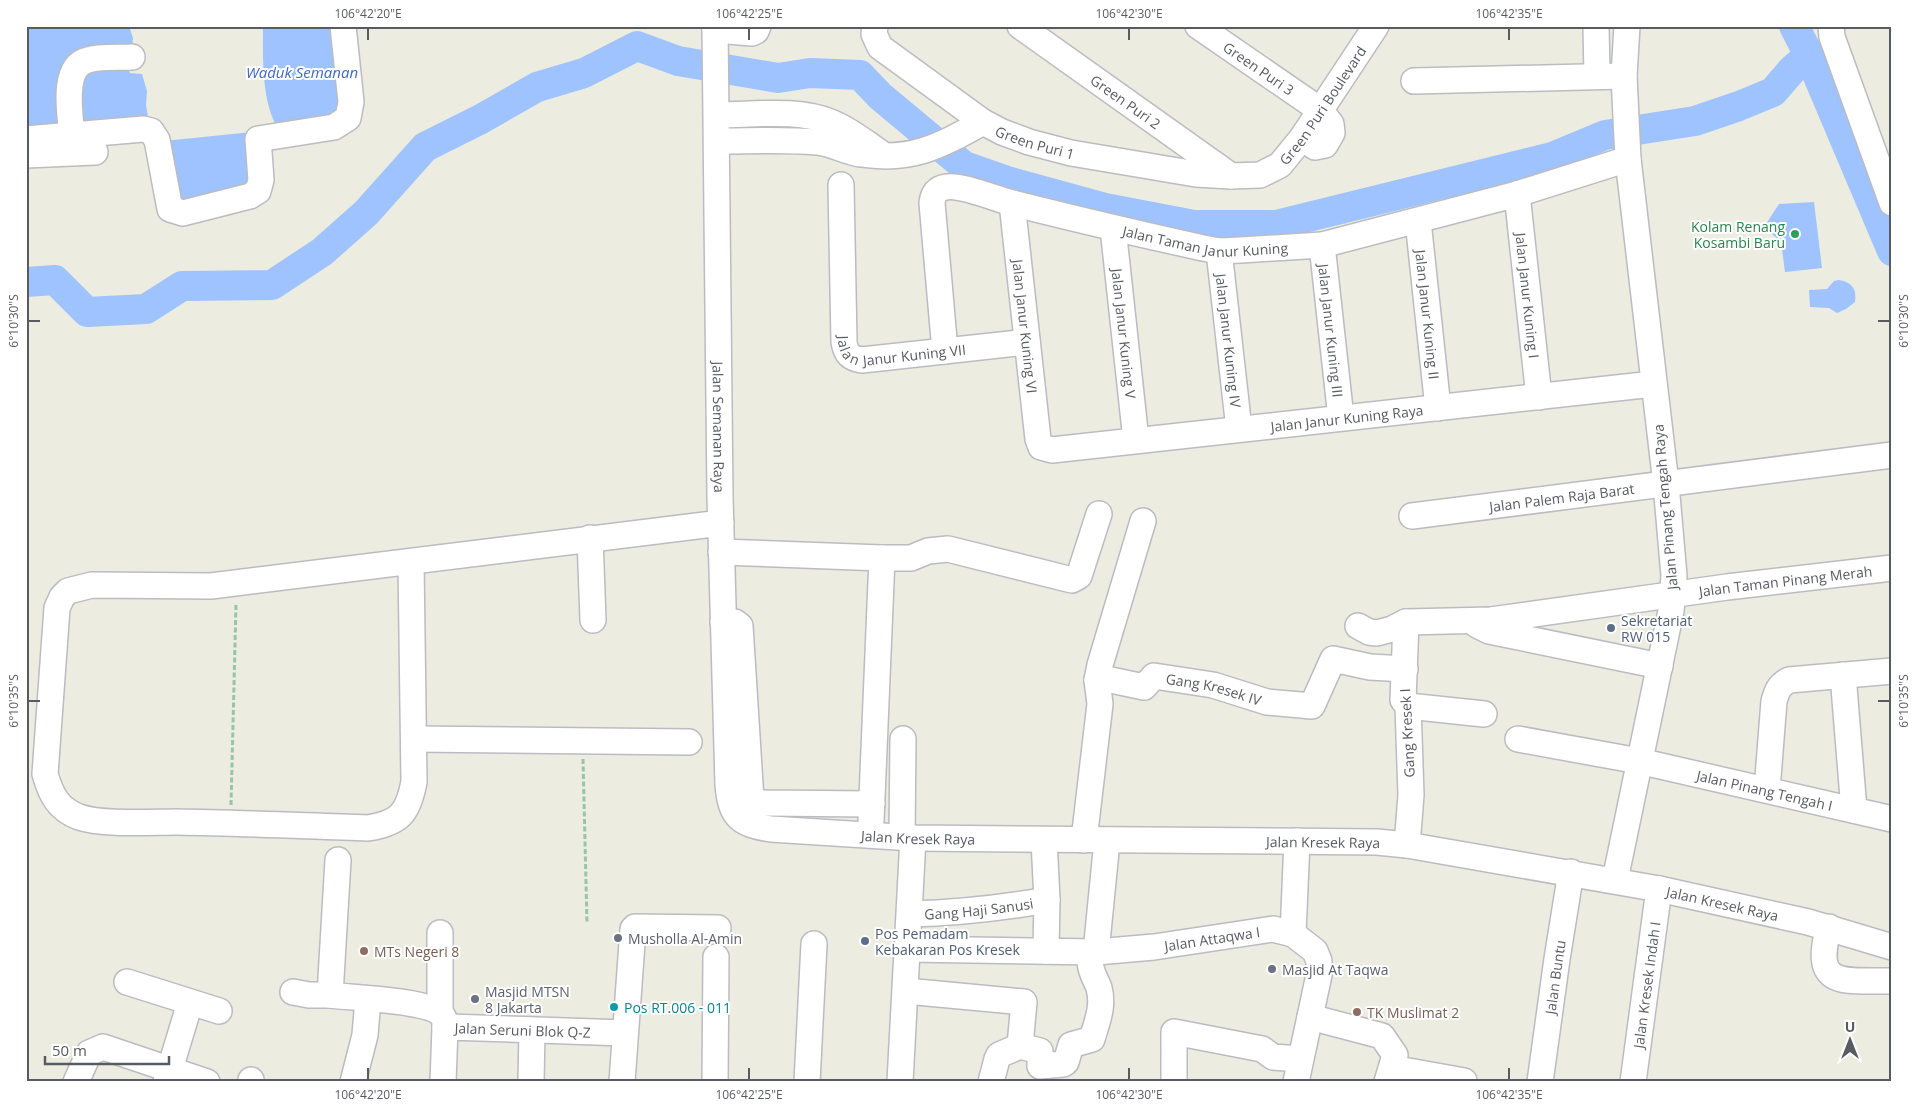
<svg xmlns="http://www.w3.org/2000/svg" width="1918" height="1108" font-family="'Open Sans',sans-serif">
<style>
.water{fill:#9ec3ff}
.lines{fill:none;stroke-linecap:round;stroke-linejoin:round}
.river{stroke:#9ec3ff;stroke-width:30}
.minor-casing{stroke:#bbbcc2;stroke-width:28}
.path{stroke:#96c5ac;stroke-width:3;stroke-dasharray:5 2.5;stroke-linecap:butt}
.minor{stroke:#fff;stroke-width:25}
.ticks{fill:none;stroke:#595b62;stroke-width:2}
.leisure-dot{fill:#2e9e5b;stroke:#fff;stroke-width:2}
.service-dot{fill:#5c6f8a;stroke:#fff;stroke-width:2}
.worship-dot{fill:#6b7280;stroke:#fff;stroke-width:2}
.education-dot{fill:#8d6e63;stroke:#fff;stroke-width:2}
.culture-dot{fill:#0f9aa8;stroke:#fff;stroke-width:2}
.labels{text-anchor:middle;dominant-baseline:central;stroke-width:4;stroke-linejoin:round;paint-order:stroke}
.street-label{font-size:14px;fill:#595b62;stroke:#fff}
.leisure-label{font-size:14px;fill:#27864d;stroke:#fff;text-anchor:end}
.service-label{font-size:14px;fill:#4e5e75;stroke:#fff;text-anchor:start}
.worship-label{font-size:14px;fill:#5b616d;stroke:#fff;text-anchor:start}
.education-label{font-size:14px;fill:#785e54;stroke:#fff;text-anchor:start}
.culture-label{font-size:14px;fill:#0d838f;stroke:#fff;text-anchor:start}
.water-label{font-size:15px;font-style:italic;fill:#4168c2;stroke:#fff}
.neatline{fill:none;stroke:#595b62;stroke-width:2}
.ticks-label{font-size:12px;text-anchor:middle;fill:#595b62}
</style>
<rect width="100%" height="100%" fill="#ecece0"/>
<!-- water -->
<g class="water">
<path d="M26,26H129L133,38L132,50L86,53L66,131L26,134Z"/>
<path d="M263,26H336L341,104L329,121L279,130C261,103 263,57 263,26Z"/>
<path d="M124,64L130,73L142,74L147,91L146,105L148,117L141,122L78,129L79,72Z"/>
<path d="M252,132V185L175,204L164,141Z"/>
<path d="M1814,202L1822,268L1785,272L1781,242L1764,227L1779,204Z"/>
<path d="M1839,280C1852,282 1857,289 1855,302L1846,309L1837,313L1829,308L1810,307L1809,290L1827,289L1834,281Z"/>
</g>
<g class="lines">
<!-- river -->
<g class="river">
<path d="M1794,26L1809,55"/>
<path d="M26,282L55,280L87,312L146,309L182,286L272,285L322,252L366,213L425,147L481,119L537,87L584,73L637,46L678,61L778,78L810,73L860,75L880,96L964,166L1007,181L1105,208L1194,225H1276L1552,157L1605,135L1695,121L1739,106L1773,92L1792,70L1809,55L1892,251"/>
</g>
<defs>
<g id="minor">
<path id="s1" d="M715,26L720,497L728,785C731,818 740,824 771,829L913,838L1377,842L1407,845L1659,889L1808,922L1892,947"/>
<path id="s2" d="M875,26L874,34L880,47L983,122L1002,132L1029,142L1071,153L1196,174L1231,176L1260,175L1280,165L1302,138L1376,26"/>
<path id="s3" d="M1020,26L1231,176"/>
<path id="s4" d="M1198,26L1320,110L1331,124L1332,133L1325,145L1315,147L1302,138"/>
<path d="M1596,26L1597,76"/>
<path d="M1831,26L1832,37L1892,203"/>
<path d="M715,30L752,33L756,31L758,26"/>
<path d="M1414,81L1624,76"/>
<path d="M717,115C754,115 798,108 833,123C850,130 866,143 882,154"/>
<path d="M72,135C70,115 61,66 88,60C101,56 118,58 132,57"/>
<path d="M26,139L143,129L151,131L157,140L170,209L183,213L250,196L258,191L261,180L258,139L334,127L348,118L351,102L343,26"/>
<path d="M717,141C750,141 784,139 817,142C832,143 845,152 861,154C912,162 940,146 983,122"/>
<path d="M26,155L95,152"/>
<path id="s5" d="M841,185L844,342C846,354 850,358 862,360L1027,342"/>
<path id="s6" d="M1517,194L1539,397"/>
<path id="s7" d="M1012,203L1038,439L1041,447L1052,450L1653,384"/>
<path id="s8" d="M1418,221L1438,408"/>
<path id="s9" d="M1113,228L1136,440"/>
<path id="s10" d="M1322,245L1341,418"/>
<path id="s11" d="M1219,251L1239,429"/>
<path id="s12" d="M945,351L932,203C933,194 936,189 946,187C961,184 996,199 1012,203C1076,219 1139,234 1203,248L1219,251L1241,250L1322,245L1517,194L1628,159"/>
<path id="s13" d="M1412,516L1892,455"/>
<path d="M590,538L593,620"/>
<path d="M721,552L882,558H911L928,551L948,549L1072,580L1079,576L1099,514"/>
<path d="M411,562L414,782C408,813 400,823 368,828C305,826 241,823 177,822C151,822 102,825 79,817C58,809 51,795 45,774L57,608L62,597L68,591L92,585L211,586L721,523"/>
<path d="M723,622H735L740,626L751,800L755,802L765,803L872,804"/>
<path d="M1406,622L1403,700L1408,706L1411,795L1407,845"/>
<path d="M1477,625L1489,631L1660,666"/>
<path id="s14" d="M1358,626L1369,632L1377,633L1392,629L1406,622L1491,620L1727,587L1892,568"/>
<path d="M1843,675L1854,810"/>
<path d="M1097,680L1100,665L1143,521"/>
<path d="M1408,706L1484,714"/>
<path d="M414,739L689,742"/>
<path id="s15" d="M1518,739L1639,761L1892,819"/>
<path d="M1767,790L1774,701C1777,691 1779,685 1789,680L1892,671"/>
<path d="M871,821L882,558"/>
<path d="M902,837L903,739"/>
<path d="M1044,840L1047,900L1046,951"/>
<path id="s16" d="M1084,840L1100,704L1097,680L1106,679L1144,687L1154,676L1213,685L1267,702L1312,706L1333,659L1370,667L1405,669"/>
<path d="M338,860L330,995C352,998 427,1000 441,1014C445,1018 445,1023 445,1028"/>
<path d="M1615,880L1671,611L1674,576L1666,484L1628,159L1624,76L1627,26"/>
<path id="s17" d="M910,914C956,913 1002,908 1047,900"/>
<path d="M1829,927C1811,990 1845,980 1892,981"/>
<path d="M1293,934L1297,841"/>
<path id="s18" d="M908,949L1096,952L1154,947L1273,929L1293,934L1315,951L1319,961V975L1296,1082"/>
<path d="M127,982L219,1011"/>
<path d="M906,991L1024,1002L1020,1046"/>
<path d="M293,992L309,995H330"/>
<path d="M440,1013V933"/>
<path d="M1310,1017L1382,1036L1395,1055L1387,1082"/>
<path d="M1392,1068L1464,1081"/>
<path d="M76,1082L89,1053L103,1047L207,1082"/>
<path d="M166,1082L190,1003"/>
<path d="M251,1082V1080"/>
<path d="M353,1082L365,1035L368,999"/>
<path id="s19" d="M443,1082L445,1028L448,1027L625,1033"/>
<path d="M531,1082L532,1031"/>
<path d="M622,1082L633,929L635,927L718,928"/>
<path d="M715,1082L716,957"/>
<path d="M807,1082L814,944"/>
<path d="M900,1082L913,838"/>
<path d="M991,1082L997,1059L999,1055L1020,1046L1040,1051V1066L1063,1064L1066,1062L1071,1045L1092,1039C1097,1022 1104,1006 1099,988C1096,979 1091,974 1090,962L1096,952L1107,841"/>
<path d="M1174,1082V1032L1262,1049L1273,1057L1300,1059"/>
<path id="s20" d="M1540,1082L1557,959L1571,872"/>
<path id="s21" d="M1633,1082L1659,889"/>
</g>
</defs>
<!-- minor casing -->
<use href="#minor" class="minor-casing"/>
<!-- path -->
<g class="path">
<path d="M583,759L587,923"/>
<path d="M231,805L236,604"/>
</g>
<!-- minor -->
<use href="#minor" class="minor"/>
</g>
<!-- ticks -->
<path class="ticks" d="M368,28V40M749,28V40M1129,28V40M1509,28V40M28,321H40M1878,321H1890M28,701H40M1878,701H1890M368,1068V1080M749,1068V1080M1129,1068V1080M1509,1068V1080"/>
<!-- markers -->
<circle class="leisure-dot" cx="1795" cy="234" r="5"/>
<g class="service-dot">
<circle cx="1611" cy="628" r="5"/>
<circle cx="865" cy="941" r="5"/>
</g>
<g class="worship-dot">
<circle cx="618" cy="938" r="5"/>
<circle cx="1272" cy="969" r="5"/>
<circle cx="475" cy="999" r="5"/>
</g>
<g class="education-dot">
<circle cx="364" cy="951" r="5"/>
<circle cx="1357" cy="1012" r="5"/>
</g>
<circle class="culture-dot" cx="614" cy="1007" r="5"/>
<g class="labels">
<!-- street labels -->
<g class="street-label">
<text stroke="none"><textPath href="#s4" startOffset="74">Green Puri 3</textPath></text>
<text stroke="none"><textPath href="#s3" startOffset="130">Green Puri 2</textPath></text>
<text stroke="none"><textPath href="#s2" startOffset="530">Green Puri Boulevard</textPath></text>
<text stroke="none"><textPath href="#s2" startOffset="206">Green Puri 1</textPath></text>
<text stroke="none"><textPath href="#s12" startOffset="438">Jalan Taman Janur Kuning</textPath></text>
<text stroke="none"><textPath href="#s6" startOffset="102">Jalan Janur Kuning I</textPath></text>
<text stroke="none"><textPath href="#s8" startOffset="94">Jalan Janur Kuning II</textPath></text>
<text stroke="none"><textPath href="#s7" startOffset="124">Jalan Janur Kuning VI</textPath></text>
<text stroke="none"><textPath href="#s10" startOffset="86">Jalan Janur Kuning III</textPath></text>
<text stroke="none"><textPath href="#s9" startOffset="106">Jalan Janur Kuning V</textPath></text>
<text stroke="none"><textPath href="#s5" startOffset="220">Jalan Janur Kuning VII</textPath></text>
<text stroke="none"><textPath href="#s11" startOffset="90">Jalan Janur Kuning IV</textPath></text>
<text stroke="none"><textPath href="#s7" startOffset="554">Jalan Janur Kuning Raya</textPath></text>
<text stroke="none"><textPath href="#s1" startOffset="401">Jalan Semanan Raya</textPath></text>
<text stroke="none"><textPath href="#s13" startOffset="151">Jalan Palem Raja Barat</textPath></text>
<text transform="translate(1665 507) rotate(-95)">Jalan Pinang Tengah Raya</text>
<text stroke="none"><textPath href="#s14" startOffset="434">Jalan Taman Pinang Merah</textPath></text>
<text stroke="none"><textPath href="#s16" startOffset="285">Gang Kresek IV</textPath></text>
<text transform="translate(1407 733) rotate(-93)">Gang Kresek I</text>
<text stroke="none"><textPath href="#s15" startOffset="252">Jalan Pinang Tengah I</textPath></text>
<text stroke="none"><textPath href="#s1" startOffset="976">Jalan Kresek Raya</textPath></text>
<text stroke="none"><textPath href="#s1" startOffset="1381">Jalan Kresek Raya</textPath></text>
<text stroke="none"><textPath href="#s1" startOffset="1786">Jalan Kresek Raya</textPath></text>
<text stroke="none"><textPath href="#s17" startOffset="69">Gang Haji Sanusi</textPath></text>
<text stroke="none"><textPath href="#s18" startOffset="305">Jalan Attaqwa I</textPath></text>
<text stroke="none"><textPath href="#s20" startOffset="106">Jalan Buntu</textPath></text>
<text stroke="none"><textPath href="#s21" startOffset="98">Jalan Kresek Indah I</textPath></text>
<text stroke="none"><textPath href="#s19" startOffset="132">Jalan Seruni Blok Q-Z</textPath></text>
</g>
<!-- leisure labels -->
<g class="leisure-label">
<text x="1785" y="226">Kolam Renang<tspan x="1785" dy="16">Kosambi Baru</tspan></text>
</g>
<!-- service labels -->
<g class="service-label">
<text x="1621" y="620">Sekretariat<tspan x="1621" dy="16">RW 015</tspan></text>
<text x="875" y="933">Pos Pemadam<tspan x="875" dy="16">Kebakaran Pos Kresek</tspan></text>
</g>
<!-- worship labels -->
<g class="worship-label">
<text x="628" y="938">Musholla Al-Amin</text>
<text x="1282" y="969">Masjid At Taqwa</text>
<text x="485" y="991">Masjid MTSN<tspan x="485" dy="16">8 Jakarta</tspan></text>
</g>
<!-- education labels -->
<g class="education-label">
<text x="374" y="951">MTs Negeri 8</text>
<text x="1367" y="1012">TK Muslimat 2</text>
</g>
<!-- culture labels -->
<g class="culture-label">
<text x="624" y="1007">Pos RT.006 - 011</text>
</g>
<!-- water labels -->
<g class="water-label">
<text x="302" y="72">Waduk Semanan</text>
</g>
</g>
<!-- border -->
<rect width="1918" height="1108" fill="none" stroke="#ffffff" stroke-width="55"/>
<!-- north arrow -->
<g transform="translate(1850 1040)" stroke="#ffffff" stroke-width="4" paint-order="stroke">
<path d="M0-4L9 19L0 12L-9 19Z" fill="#595b62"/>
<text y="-8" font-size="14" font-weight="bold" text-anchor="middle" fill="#595b62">U</text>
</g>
<!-- scale -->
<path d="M45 1056v8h124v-8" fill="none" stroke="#595b62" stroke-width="2.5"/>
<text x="52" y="1056" font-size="15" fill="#595b62" stroke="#ffffff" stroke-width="4" paint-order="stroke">50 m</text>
<rect x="28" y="28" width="1862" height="1052" class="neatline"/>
<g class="ticks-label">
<text x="368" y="18">106°42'20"E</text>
<text x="749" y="18">106°42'25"E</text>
<text x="1129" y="18">106°42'30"E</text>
<text x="1509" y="18">106°42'35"E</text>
<text transform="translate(14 321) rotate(-90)" y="4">6°10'30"S</text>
<text transform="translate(1904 321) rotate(-90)" y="4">6°10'30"S</text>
<text transform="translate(14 701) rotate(-90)" y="4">6°10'35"S</text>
<text transform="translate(1904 701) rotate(-90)" y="4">6°10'35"S</text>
<text x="368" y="1099">106°42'20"E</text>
<text x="749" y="1099">106°42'25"E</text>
<text x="1129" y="1099">106°42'30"E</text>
<text x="1509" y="1099">106°42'35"E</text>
</g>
</svg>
